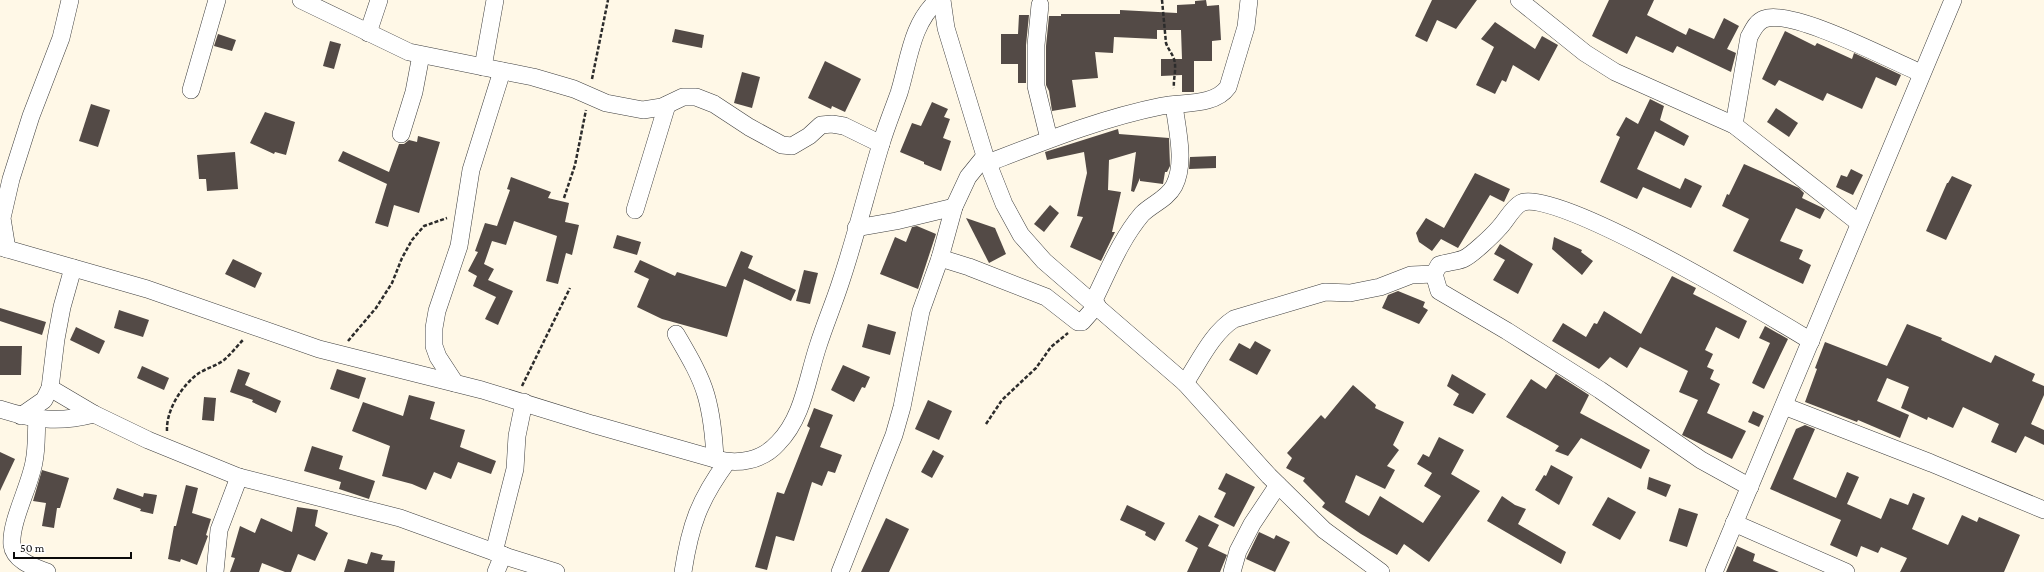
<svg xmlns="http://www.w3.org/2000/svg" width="2044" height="572" font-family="'Crimson Pro',serif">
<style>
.building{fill:#534a46}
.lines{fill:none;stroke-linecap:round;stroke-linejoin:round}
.minor-casing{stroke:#3d3d3d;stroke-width:18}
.path{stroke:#2c2c2c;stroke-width:2.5;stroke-dasharray:4 2;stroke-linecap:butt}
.minor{stroke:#fff;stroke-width:17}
</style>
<rect width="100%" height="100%" fill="#fff8e7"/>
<!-- building -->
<g class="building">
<path d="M1206,0L1207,6L1219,5L1221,40L1212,41V61H1194V92H1182V75L1161,76V59H1182L1181,30H1157V39L1114,37L1113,53L1095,52L1098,78L1072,80L1076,107L1052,111L1049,91L1046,85V46L1049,16H1061V14H1120V10L1177,13V5L1195,4V1Z"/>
<path d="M1432,0H1477L1456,29L1437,20L1427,42L1415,36Z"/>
<path d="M1609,0H1654L1647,15L1686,35L1689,28L1714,39L1724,18L1739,26L1727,49L1736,53L1731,72L1677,46L1673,53L1636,36L1627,54L1592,36Z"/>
<path d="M1019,15H1029L1026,45V83H1018V64H1001V34H1018Z"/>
<path d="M1495,22L1535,49L1542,36L1558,45L1539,81L1513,65L1506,82L1502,80L1495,94L1476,85L1494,47L1481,39Z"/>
<path d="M675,29L704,35L702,48L672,42Z"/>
<path d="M1785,31L1815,46L1817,43L1852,59L1854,53L1901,75L1896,86L1876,77L1862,109L1827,93L1823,101L1779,80L1775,86L1762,79Z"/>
<path d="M218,34L236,40L232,51L214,46Z"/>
<path d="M330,41L341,44L334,69L323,66Z"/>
<path d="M825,61L861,79L845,112L832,106L831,109L808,98Z"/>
<path d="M742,72L760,77L752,108L734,103Z"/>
<path d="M1650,99L1664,106L1660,120L1689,136L1684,146L1655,131L1637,169L1680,189L1685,178L1702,186L1691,208L1643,187L1637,199L1600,182L1620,137L1616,135L1626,117L1638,124Z"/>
<path d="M932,102L948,109L944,117L950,119L943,138L951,141L941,171L924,164V162L900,152L912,123L921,126Z"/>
<path d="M91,104L110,110L98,147L79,141Z"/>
<path d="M1776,108L1798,123L1789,137L1767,122Z"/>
<path d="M265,112L295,122L286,155L275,152L274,154L250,143Z"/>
<path d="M1118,129L1119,134L1169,138L1170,166L1167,172H1165L1163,184L1140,181V178L1134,192L1131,191L1136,152L1109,160L1108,190L1121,192L1112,232H1115L1101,261L1070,247L1083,217L1077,216L1087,173L1084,152L1047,160L1045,152Z"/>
<path d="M418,136L440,142L419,213L394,205L388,227L375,223L387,184L338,161L343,151L389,172L399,144H404L409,140L417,142Z"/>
<path d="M235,152L238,189L207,191L206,179H199L197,155Z"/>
<path d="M1216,156V168L1189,169L1190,157Z"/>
<path d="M1744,164L1799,188L1804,193L1802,198L1825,209L1820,219L1796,208L1780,241L1803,250L1799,259L1811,265L1803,284L1733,251L1749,219L1722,206L1727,194L1729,195Z"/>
<path d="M1851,169L1863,175L1853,195L1836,187L1841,175L1847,177Z"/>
<path d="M1475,173L1510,189L1504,202L1490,195L1458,248L1441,239L1432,251L1419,242L1416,233L1426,218L1444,228Z"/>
<path d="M1952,176L1972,185L1946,240L1926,231L1947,183H1948Z"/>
<path d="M511,177L551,192L548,198L569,203L565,222L579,225L572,255L566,253L558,284L546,281L557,236L514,221L506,245L492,241L484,264L494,269L488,280L513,291L498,325L485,319L496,297L473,286L477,276L468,271L478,252L475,251L485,223L497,226L510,190L507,189Z"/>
<path d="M1050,205L1059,213L1044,232L1034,224Z"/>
<path d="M966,218L995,228L1006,254L989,263Z"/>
<path d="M917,226L936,234L918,289L880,274L895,237L906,242L912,227Z"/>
<path d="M617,235L641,242L637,255L613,248Z"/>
<path d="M1554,237L1582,250L1581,252L1593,261L1582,275L1552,249Z"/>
<path d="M1500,244L1533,264L1518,294L1493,280L1505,260L1494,254Z"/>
<path d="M741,251L753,256L748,268L796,290L791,301L744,279L727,337L662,319L637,307L649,279L634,272L640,260L675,276L677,272L726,287Z"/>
<path d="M233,259L262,273L255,288L225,274Z"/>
<path d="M804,270L818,273L810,304L796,301Z"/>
<path d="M1672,276L1696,288L1693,294L1747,321L1739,339L1716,327L1705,350L1713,354L1707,367L1714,370L1710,379L1720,384L1707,413L1746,431L1732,459L1682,435L1698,400L1679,392L1688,371L1640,347L1627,368L1610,357L1599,369L1552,341L1563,323L1586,337L1594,323L1597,324L1604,311L1641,334Z"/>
<path d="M1398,291L1425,302L1423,307L1428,310L1419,324L1382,308L1388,295Z"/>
<path d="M0,308L46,322L42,335L0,321Z"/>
<path d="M119,310L149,320L143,337L114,328Z"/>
<path d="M868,324L896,332L890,355L862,347Z"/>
<path d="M1907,324L1942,338L1941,340L1991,363L1995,355L2035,374L2032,381L2044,386V395L2031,424L2044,430V445L2025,436L2016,453L1991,442L1999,424L1963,407L1953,428L1928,417L1927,420L1901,408L1909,387L1887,378L1877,401L1909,415L1900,438L1858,420L1857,422L1805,402L1817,369L1815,368L1825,342L1887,366Z"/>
<path d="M1765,326L1788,339L1764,389L1752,383L1770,343L1759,338Z"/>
<path d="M76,327L105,341L99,354L70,340Z"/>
<path d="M1255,341L1271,350L1257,375L1229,360L1239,343L1250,349Z"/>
<path d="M0,346H22L21,375H0Z"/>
<path d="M843,365L870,377L865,388L862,387L854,402L831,390Z"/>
<path d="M142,366L169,378L164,390L137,378Z"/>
<path d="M238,369L250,373L245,385L281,401L276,413L252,402L253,400L230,392Z"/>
<path d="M337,369L366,378L359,399L330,389Z"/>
<path d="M1452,374L1486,394L1473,414L1453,405L1459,394L1447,386Z"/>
<path d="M1556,374L1589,395L1580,413L1650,450L1641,469L1581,438L1568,456L1555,451L1559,446L1506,417L1531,379L1546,389Z"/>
<path d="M1353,385L1376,405L1375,408L1404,422L1393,445L1399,450L1387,466L1395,470L1385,489L1356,475L1345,502L1369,516L1380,496L1423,523L1441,496L1424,486L1432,473L1417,464L1423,454L1429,457L1439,437L1464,450L1451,474L1480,491L1429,562L1404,544L1397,555L1361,534L1322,507L1325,503L1303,481L1305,478L1286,468L1292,458L1287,453L1321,415L1325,419Z"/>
<path d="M409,395L435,402L430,419L465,430L460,447L496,461L491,474L458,462L451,479L434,472L426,490L412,484L382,476L390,446L352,431L363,402L403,416Z"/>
<path d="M204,397L216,398L214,421L202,420Z"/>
<path d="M928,400L952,411L939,440L915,429Z"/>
<path d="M814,408L833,415L820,447L842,455L835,473L828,471L822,486L812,482L794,541L776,536L767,570L755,567L777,492L784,494L810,428L807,426Z"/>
<path d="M1753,411L1764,416L1759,427L1748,422Z"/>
<path d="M1805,425L1815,429L1793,479L1836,498L1847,472L1859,477L1847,504L1881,519L1890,498L1908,505L1913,493L1925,498L1912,529L1948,545L1962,515L1977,522L1979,517L2020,535L2004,572H1900L1907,558L1881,547L1878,553L1861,546L1857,557L1830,545L1841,520L1770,489L1796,429Z"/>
<path d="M312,446L343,456L339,469L375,481L369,499L339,489L341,482L304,471Z"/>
<path d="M933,450L944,456L932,478L921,472Z"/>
<path d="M0,452L15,459L0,491Z"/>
<path d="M1551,465L1573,477L1559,505L1535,490L1544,475L1546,476Z"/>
<path d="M42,470L69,478L60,508H57L54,528L42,526L46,503L33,501Z"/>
<path d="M1226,473L1255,487L1234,527L1214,517L1226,493L1218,489Z"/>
<path d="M1649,477L1671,485L1666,497L1647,489Z"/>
<path d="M186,485L198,488L192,513L211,519L206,535L208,536L197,565L181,559L180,562L168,559L174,526H176Z"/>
<path d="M117,488L143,497L144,493L157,495L153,514L140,511L141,509L113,499Z"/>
<path d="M1502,496L1515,505L1526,509L1518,524L1566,552L1561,564L1487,521Z"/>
<path d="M1608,497L1636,512L1620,540L1592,525Z"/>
<path d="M1127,505L1165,523L1155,541L1145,535L1146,532L1120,520Z"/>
<path d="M297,507L318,510L315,526L328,533L315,561L298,554L291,572H285L262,563L259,572H230L235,558L231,557L240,526L255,533L261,518L292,532Z"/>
<path d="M1679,508L1698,514L1687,547L1669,541Z"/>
<path d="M1199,515L1219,525L1208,546L1227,555L1220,572H1187L1198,548L1185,541Z"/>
<path d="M886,518L909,529L889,572H861Z"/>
<path d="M1259,532L1274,539L1276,535L1290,542L1275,572L1246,559Z"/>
<path d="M1737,546L1755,554L1753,561L1779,572H1726Z"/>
<path d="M371,552L383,555L381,560L395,561L394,572H344L348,559L367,564Z"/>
</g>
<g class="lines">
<defs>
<g id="minor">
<path d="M301,0L409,52L533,77L574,89L606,103L643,110L662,107L683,97H696L714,104L749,127L782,145L792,146L809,136L821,125L832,124L844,126L881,144"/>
<path d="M942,0L946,28L985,156L1004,204L1021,235L1044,261L1185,383L1269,476L1324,530L1381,572"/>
<path d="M1519,0L1585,53L1615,72L1734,125L1859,223"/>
<path d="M1040,5L1036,45V86L1049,139"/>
<path d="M368,33L379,0"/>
<path d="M483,67L495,0"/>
<path d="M191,90L217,0"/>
<path d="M1734,125L1749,37C1753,30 1756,22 1764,19C1792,8 1892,61 1921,73"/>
<path d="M401,134L414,92L421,55"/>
<path d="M988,163C1045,141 1102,118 1162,106C1183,102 1215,106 1228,87L1246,27L1249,0"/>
<path d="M635,210L667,105"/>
<path d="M856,228L896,221L954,207"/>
<path d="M0,247L147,289L319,349L482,390L592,424L715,459C738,465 762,461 778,443C803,418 807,379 818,346C825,324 834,303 841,281C856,236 867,190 881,144C886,127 893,110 899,93C909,61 911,24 938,0"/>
<path d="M7,249L2,218L11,179L31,116L61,38L70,0"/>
<path d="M940,258L969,267L1046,297L1078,322H1082L1097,305"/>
<path d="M1093,302C1108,272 1120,240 1142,214C1152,204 1167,199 1174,186C1186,163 1177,129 1174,105"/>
<path d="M676,334C687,353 700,374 706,395C712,416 714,437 715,459"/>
<path d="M455,383L438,357L434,346V328L437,311L459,246L471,170L502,71"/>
<path d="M1185,383C1199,362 1212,333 1234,319L1325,292L1350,293L1380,287L1411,275L1434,274"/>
<path d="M50,388L94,414L148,440L239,477L400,518L508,557L556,572"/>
<path d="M1784,406L1931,463L2044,510"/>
<path d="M0,409C34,420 59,423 94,414"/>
<path d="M21,416L44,400L50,388L56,339L62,307L73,268"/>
<path d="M37,418C36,433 37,448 34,462C30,486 10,522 12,545C14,561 34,567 47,572"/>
<path d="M1750,487L1701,460L1600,390L1507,331L1439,291L1434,274L1439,265C1447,262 1455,262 1463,259C1471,256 1493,235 1499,228C1506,221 1512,208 1521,203C1553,185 1773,318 1811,341"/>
<path d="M1734,523L1846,572"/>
<path d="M494,552L515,469L517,436L524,402"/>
<path d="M215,572L219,530L239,477"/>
<path d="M496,572L503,555"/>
<path d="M683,572C690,526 699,500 727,462"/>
<path d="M840,572L894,435L902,407L921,311L940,258L954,207L968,177L985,156"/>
<path d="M1232,572L1238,551L1252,524L1278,485"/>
<path d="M1714,572L1953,0"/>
</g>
</defs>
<!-- minor casing -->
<use href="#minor" class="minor-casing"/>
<!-- path -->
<g class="path">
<path d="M1162,0L1166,43C1168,49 1172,53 1174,59C1177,69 1173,79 1174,88"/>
<path d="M592,79L608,0"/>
<path d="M564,198L575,165L586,110"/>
<path d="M348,341L376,308L392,283L402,258L412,240L424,226L447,218"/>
<path d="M522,386L570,288"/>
<path d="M986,424L1002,400L1036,368L1051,347L1068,333"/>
<path d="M167,431C166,410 182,385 199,373C207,368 216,366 224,360C231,354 237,346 243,340"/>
</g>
<!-- minor -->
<use href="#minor" class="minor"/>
</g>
<!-- scale -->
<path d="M14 552v6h117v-6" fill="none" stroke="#0a0a0a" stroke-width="2"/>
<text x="20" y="552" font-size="12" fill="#0a0a0a" stroke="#ffffff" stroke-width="3" paint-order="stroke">50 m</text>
</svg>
